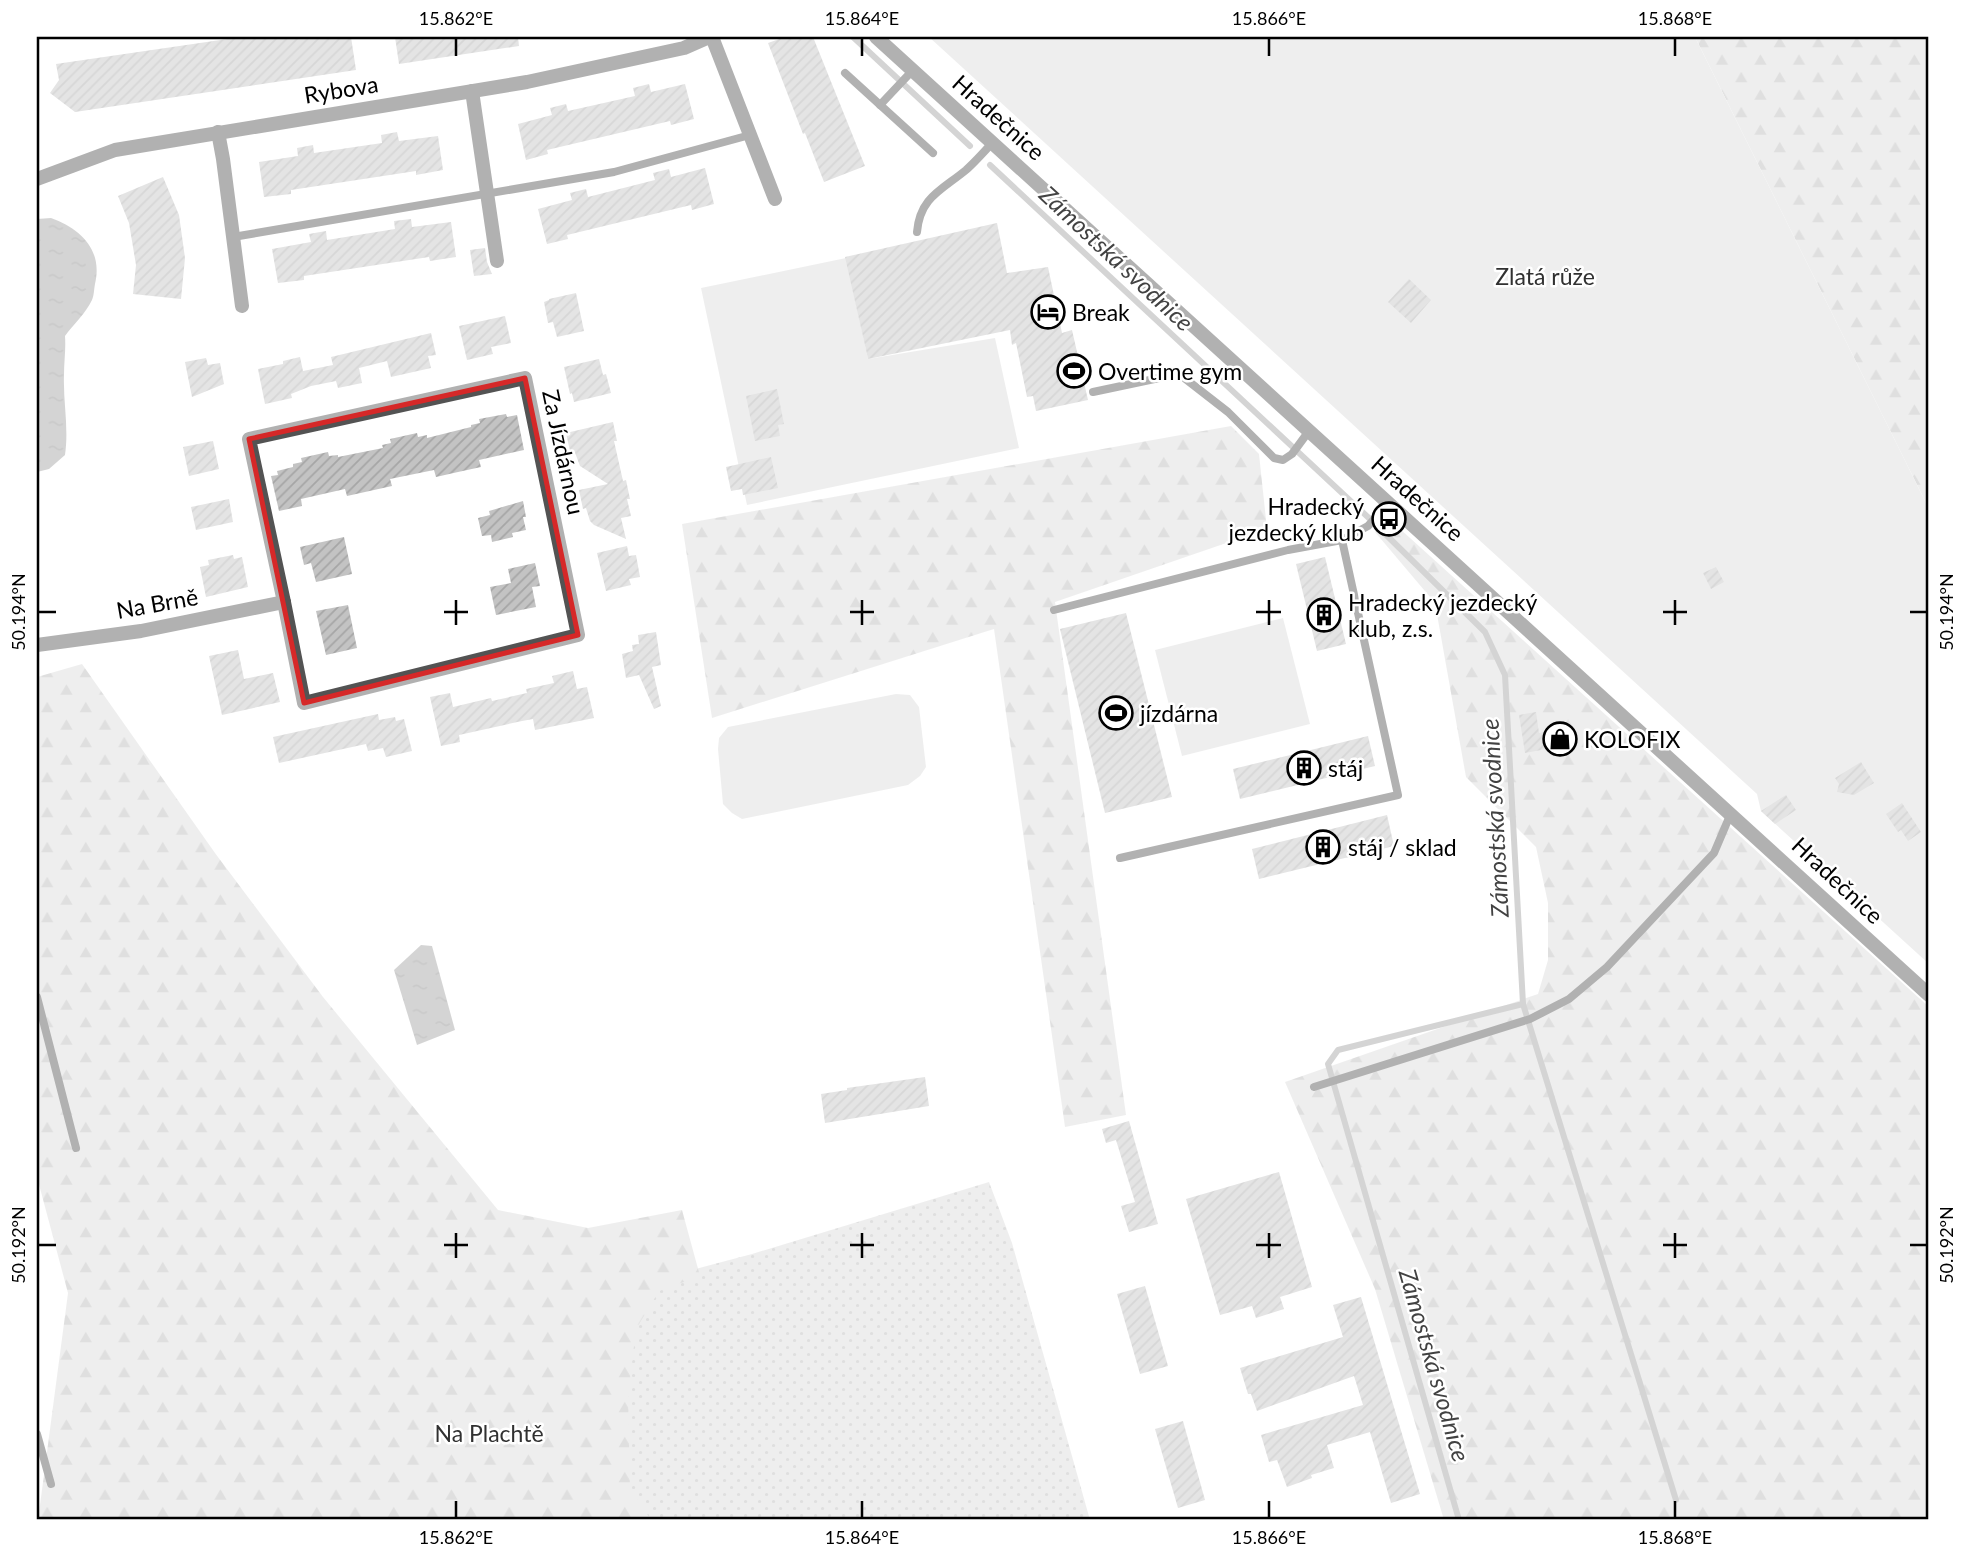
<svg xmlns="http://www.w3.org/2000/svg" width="1966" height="1557" font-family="Lato,sans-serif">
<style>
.grass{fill:url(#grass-dots)}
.forest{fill:url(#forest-firs)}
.garden{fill:#dadada}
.water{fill:url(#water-ripples)}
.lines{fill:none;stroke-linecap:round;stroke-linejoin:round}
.stream{stroke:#a1a1a1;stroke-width:6}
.building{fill:url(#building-hatch)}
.service{stroke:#535353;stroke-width:8}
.minor{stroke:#535353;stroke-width:14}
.marked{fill:none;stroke:#d62828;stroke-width:5;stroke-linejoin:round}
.ticks{fill:none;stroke:#000;stroke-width:2.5}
.labels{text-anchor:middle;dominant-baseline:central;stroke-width:5;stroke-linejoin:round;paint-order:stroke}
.street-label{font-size:23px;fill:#000;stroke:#fff}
.park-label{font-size:23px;fill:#313131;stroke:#fff}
.poi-label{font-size:23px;fill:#000;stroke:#fff;text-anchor:start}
.water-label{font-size:24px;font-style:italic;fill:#424242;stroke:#fff}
.neatline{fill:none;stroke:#000;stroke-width:2.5}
.ticks-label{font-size:18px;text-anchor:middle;fill:#000}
</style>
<defs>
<pattern id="grass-dots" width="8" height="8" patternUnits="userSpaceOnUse" patternTransform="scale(1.75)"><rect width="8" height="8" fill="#dadada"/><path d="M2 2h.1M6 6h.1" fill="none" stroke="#b9b9b9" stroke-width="1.8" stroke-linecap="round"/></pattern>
<pattern id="forest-firs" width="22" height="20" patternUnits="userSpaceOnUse" patternTransform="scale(1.75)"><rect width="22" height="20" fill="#dadada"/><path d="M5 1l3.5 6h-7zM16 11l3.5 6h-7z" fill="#b9b9b9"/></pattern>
<pattern id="water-ripples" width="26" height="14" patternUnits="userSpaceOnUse" patternTransform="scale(1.75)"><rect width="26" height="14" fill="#a1a1a1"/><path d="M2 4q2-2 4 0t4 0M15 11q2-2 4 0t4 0" fill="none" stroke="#898989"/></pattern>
<pattern id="building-hatch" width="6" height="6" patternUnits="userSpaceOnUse" patternTransform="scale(1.75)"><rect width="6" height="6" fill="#c3c3c3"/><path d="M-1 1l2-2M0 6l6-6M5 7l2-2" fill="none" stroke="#a6a6a6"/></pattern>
</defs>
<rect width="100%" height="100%" fill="#fff"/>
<!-- grass -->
<path class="grass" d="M989,1182L1012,1243L1090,1520H39L556,1306L752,1254Z"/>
<!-- forest -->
<g class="forest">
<path d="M1695,37H1929V509Z"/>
<path d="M1231,426L1259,454L1267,529L1055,602L1126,1115L1065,1127L994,629L712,718L682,524Z"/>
<path d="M1389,519L1929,1007V1520H1444L1375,1289L1285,1082L1538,994L1548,960V903L1536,847L1466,777L1435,603L1375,532Z"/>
<path d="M82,664L215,853L323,997L498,1210L588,1228L682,1210L700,1276L659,1291L636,1329L628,1396L630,1488L651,1520H38L68,1293L37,1177V677Z"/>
</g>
<!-- garden -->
<g class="garden">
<path d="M929,37H1695L1929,509V964L1761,811L1757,794Z"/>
<path d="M846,258L868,359L995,338L1019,448L747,505L701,288Z"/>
<path d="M1283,618L1310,724L1182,756L1155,650Z"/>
<path d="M896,694L910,695L919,707L926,767L920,776L908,785L742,819L732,813L723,804L718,749L719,738L728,727Z"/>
</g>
<!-- water -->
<g class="water">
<path d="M51,218C81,229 103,250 95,284C94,289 94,296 92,300C86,313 73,325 65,336C66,349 64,362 64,375C63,403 69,427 65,455L49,469L37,472V219Z"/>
<path d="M421,945L432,946L455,1030L417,1045L394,970Z"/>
</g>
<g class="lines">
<!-- stream -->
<g class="stream">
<path d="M853,37L970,146"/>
<path d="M990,165L1371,520L1485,632L1505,675L1523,1004L1338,1050L1328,1064L1459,1520"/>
<path d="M1523,1004L1676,1500"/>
</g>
</g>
<!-- building -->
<g class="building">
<path d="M241,37H351L356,70L75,112L50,93L59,80L56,64Z"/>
<path d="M395,37H518L519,46L399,64Z"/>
<path d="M785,37H813L865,166L824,182L805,133L803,134L768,43Z"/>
<path d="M649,84L651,92L685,84L694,119L671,125L670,121L547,150L548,154L526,160L518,124L552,115L550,108L566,104L568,111L635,96L633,88Z"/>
<path d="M397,132L399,141L438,136L443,170L416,175V171L291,190V194L264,197L259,162L298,156L297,148L313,145L314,153L382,143L381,135Z"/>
<path d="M705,168L714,204L692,210L691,205L567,235L568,239L547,244L538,209L572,200L570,193L586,189L588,197L655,180L653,173L669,169L671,177Z"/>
<path d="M163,177L179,215L185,258L181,299L133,294L136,265L129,223L118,196Z"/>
<path d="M411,219L412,227L451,222L456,257L430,261L429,257L304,276V280L278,283L272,249L311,242L309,234L326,231L327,240L395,229L394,221Z"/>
<path d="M997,223L1007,273L1048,267L1062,333L1072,330L1088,400L1036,411L1033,396L1027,397L1016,343L1012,345L1010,330L868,359L845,257Z"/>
<path d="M485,248L487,262L492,274L474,276L470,250Z"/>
<path d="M1409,279L1431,300L1411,323L1388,302Z"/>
<path d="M576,293L584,331L557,337L553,322L548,323L544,302L549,300V299Z"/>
<path d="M505,316L511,343L491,347L493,354L467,360L459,326Z"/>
<path d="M431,333L436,355L428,356L431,368L391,377L387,361L359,368L362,383L338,388L336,381L311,386L291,394L292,398L265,404L258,369L283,364V361L300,357L303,371L333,365L331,357Z"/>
<path d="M206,358L208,365L220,363L224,384L192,397L185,362Z"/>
<path d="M599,359L603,375L606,374L611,393L574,402L572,393L570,394L564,367Z"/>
<path d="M777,389L784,424L778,425L780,436L755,441L746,396Z"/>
<path d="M506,414L507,417L517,415L524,450L479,460L481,467L458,472L436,477L434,470L390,479L392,486L347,496L345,489L301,499L302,506L279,511L271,476L278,475L277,471L293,467V464L302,462L301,458L328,452L329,456L338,455V457L383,448L382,445L391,443L390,439L417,433L418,437L427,435V438L471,427V425L480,423L479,419Z"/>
<path d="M613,422L617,441H614L623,481L626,480L630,499H627L631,516L621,518L626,539L594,525L590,521L586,508L583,509L579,490L608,484L580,466L574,450L570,451L566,433Z"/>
<path d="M213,441L219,469L189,476L183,447Z"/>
<path d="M771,457L778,488L743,495L742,489L731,491L726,467Z"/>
<path d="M229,499L233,522L196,530L191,507Z"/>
<path d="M523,501L526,517H523L526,530L512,533L513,537L492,542L491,535L482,536L478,518L490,515L489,511Z"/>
<path d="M344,537L352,574L316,582L311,563L304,565L300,547Z"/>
<path d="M627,546L629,556L636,555L640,577L629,579L631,585L606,591L597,553Z"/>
<path d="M233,555L234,559L242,557L248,587L206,597L200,567L209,565L208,560Z"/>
<path d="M1325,557L1346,644L1317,651L1296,564Z"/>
<path d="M535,563L540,586L532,587L536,607L496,615L490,587L511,583L508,569Z"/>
<path d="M1716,567L1724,582L1711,589L1703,573Z"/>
<path d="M348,605L357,648L326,655L316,611Z"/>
<path d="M1126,613L1172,797L1105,813L1060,629Z"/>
<path d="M656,632L661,665L652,667L661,706L654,709L639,675L626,678L622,654L633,651L632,645L639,644L638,635Z"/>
<path d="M238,650L244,679L273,673L280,702L222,715L209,656Z"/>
<path d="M573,671L577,689L587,687L594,718L535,730L533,719L522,721L459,735L460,742L441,746L430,697L450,693L453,707L491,698L492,701L527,693L526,689L554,683L552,676Z"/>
<path d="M1536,712L1539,733L1566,728L1568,745L1525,753L1519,715Z"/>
<path d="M378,714L379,720L395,717L396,721L404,719L412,751L386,757L383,748L368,751L366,744L279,763L273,737Z"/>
<path d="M1368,736L1375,766L1240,799L1233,769Z"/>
<path d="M1861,762L1874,783L1854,795L1837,792L1839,784L1835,778Z"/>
<path d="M1786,795L1796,810L1775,824L1761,811Z"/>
<path d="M1902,803L1921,832L1908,841L1901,830L1898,832L1886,814Z"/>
<path d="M1387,815L1394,846L1259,879L1252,849Z"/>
<path d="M925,1077L929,1106L825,1123L821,1094L847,1090V1088Z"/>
<path d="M1129,1121L1158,1224L1129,1232L1121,1206L1135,1202L1116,1140L1106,1143L1102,1129Z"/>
<path d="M1279,1172L1312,1287L1280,1297L1284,1309L1256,1318L1252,1306L1220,1315L1186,1199Z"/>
<path d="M1145,1286L1168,1366L1140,1374L1117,1294Z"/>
<path d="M1361,1297L1420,1494L1391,1503L1370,1432L1327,1445L1334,1468L1311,1475L1312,1478L1287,1487L1277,1460L1269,1462L1261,1435L1363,1405L1354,1376L1257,1411L1251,1394H1248L1240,1368L1343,1337L1333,1305Z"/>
<path d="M1183,1421L1205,1500L1178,1508L1155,1429Z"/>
</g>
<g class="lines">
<!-- service -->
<g class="service">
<path d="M845,73L933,153"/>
<path d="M880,105L913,70"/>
<path d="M917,232C920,197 942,190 966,170C975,162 984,152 993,142"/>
<path d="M233,237L614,172L750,135"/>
<path d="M1093,392L1164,377H1183L1228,412L1274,458L1283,460L1292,454L1309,431"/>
<path d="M1054,610L1288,550L1342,540"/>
<path d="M1120,858L1398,795L1342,540L1368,526L1389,503"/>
<path d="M37,997L76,1148"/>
<path d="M1314,1087L1530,1019L1569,999L1607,967L1714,853L1731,813"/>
<path d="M37,1434L51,1484"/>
</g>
<!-- minor -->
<g class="minor">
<path d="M712,37L775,199"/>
<path d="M876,37L1929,995"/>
<path d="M472,91L497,261"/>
<path d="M218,132L223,159L242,306"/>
<path d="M37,179L115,150L527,82L684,48L709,37"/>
<path d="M525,378L578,635L304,703L284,602L249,439Z"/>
<path d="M37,645L141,631L284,602"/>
</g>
</g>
<!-- marked area -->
<path d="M0 0H1966V1557H0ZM525,378L578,635L304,703L249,439Z" fill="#fff" fill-opacity=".55" fill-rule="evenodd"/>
<path class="marked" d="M525,378L578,635L304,703L249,439Z"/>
<!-- ticks -->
<path class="ticks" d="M456,38V56M862,38V56M1269,38V56M1675,38V56M456,600V625M862,600V625M1269,600V625M1675,600V625M38,612H56M444,612H468M850,612H874M1256,612H1281M1663,612H1687M1910,612H1927M456,1233V1258M862,1233V1258M1269,1233V1258M1675,1233V1258M38,1245H56M444,1245H468M850,1245H874M1256,1245H1281M1663,1245H1687M1910,1245H1927M456,1501V1518M862,1501V1518M1269,1501V1518M1675,1501V1518"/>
<!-- icons -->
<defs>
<symbol id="hotel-ring" viewBox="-11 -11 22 22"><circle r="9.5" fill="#fff" stroke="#000" stroke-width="1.5"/><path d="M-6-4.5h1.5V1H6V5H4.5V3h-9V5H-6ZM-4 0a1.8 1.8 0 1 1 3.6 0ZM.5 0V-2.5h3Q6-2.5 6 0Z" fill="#000"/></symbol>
<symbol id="stadium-ring" viewBox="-11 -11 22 22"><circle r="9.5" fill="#fff" stroke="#000" stroke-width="1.5"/><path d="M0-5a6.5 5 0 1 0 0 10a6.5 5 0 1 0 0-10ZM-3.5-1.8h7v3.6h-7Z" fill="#000"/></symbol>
<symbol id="bus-ring" viewBox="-11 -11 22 22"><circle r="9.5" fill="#fff" stroke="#000" stroke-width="1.5"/><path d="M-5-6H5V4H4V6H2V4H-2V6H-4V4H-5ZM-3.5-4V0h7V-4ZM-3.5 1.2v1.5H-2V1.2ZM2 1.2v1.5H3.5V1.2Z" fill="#000"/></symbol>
<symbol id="building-ring" viewBox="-11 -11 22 22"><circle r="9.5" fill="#fff" stroke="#000" stroke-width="1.5"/><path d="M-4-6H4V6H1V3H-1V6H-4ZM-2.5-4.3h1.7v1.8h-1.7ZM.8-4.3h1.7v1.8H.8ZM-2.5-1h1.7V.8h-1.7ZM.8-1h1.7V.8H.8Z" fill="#000"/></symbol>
<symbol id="shop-ring" viewBox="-11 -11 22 22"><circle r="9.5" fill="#fff" stroke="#000" stroke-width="1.5"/><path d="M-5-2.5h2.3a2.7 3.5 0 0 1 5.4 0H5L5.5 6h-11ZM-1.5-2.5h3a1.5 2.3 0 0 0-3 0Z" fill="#000"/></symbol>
</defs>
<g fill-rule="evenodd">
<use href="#hotel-ring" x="1029" y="293" width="38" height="38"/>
<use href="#stadium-ring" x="1055" y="352" width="38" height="38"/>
<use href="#bus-ring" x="1370" y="500" width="38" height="38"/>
<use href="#building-ring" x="1305" y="596" width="38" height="38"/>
<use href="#stadium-ring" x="1097" y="694" width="38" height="38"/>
<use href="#shop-ring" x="1541" y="720" width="38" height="38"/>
<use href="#building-ring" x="1285" y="749" width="38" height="38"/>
<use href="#building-ring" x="1304" y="828" width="38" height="38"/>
</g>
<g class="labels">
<!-- street labels -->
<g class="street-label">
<text transform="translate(341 89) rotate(-9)">Rybova</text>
<text transform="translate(999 117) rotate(42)">Hradečnice</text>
<text transform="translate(564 452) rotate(78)">Za Jízdárnou</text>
<text transform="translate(1418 498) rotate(42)">Hradečnice</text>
<text transform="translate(157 603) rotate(-10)">Na Brně</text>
<text transform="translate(1838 880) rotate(43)">Hradečnice</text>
</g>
<!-- park labels -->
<g class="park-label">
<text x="1545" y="276">Zlatá růže</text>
<text x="489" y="1433">Na Plachtě</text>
</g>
<!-- poi labels -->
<g class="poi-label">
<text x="1072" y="312">Break</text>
<text x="1098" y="371">Overtime gym</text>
<text x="1364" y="506" text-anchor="end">Hradecký<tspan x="1364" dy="26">jezdecký klub</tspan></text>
<text x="1348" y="602">Hradecký jezdecký<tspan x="1348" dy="26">klub, z.s.</tspan></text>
<text x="1140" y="713">jízdárna</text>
<text x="1584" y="739">KOLOFIX</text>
<text x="1328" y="768">stáj</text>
<text x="1348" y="847">stáj / sklad</text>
</g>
<!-- water labels -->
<g class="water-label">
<text transform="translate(1117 258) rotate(43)">Zámostská svodnice</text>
<text transform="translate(1494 818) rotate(-93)">Zámostská svodnice</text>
<text transform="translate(1435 1365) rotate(74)">Zámostská svodnice</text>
</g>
</g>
<!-- border -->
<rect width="1966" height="1557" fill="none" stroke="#ffffff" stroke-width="77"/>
<rect x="38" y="38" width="1889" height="1480" class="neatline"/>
<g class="ticks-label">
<text x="456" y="25">15.862°E</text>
<text x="862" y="25">15.864°E</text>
<text x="1269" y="25">15.866°E</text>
<text x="1675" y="25">15.868°E</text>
<text transform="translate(19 612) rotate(-90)" y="6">50.194°N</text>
<text transform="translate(1947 612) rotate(-90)" y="6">50.194°N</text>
<text transform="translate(19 1245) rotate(-90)" y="6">50.192°N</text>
<text transform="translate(1947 1245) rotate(-90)" y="6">50.192°N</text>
<text x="456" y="1544">15.862°E</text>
<text x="862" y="1544">15.864°E</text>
<text x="1269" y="1544">15.866°E</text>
<text x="1675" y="1544">15.868°E</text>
</g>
</svg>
